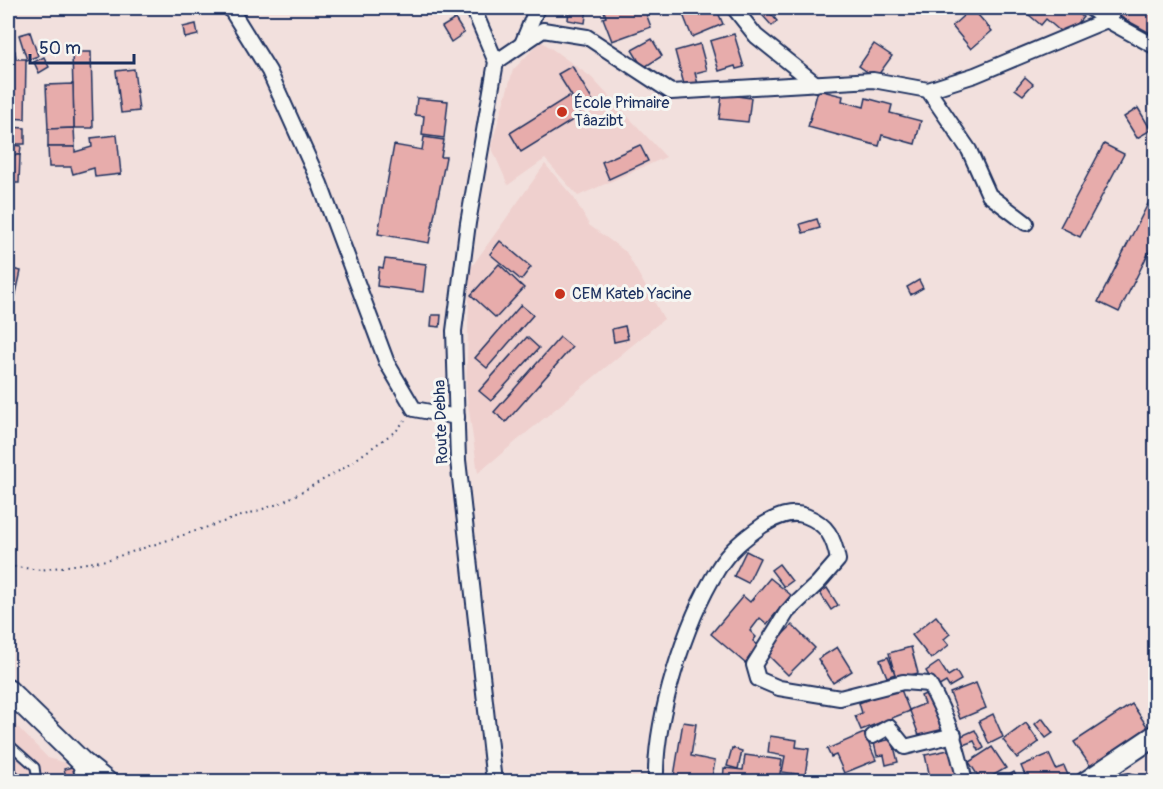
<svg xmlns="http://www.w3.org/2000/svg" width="1163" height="789" font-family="Pangolin,sans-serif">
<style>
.built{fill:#efd0ce}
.building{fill:#e7acab;stroke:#1b2f5e;stroke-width:1.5}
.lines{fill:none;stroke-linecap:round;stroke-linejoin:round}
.lane-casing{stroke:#1b2f5e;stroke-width:11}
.street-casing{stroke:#1b2f5e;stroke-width:18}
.secondary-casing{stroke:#1b2f5e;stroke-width:24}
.path{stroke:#1b2f5e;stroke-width:2;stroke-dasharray:1.5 4.5;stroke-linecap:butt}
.lane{stroke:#f6f6f2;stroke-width:7}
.street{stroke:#f6f6f2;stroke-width:14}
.secondary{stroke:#f6f6f2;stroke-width:20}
.poi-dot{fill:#c8321e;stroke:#f6f6f2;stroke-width:2}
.labels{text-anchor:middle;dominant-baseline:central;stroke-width:6;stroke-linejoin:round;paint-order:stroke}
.poi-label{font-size:16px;fill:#1b2f5e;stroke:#f6f6f2;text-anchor:start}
.street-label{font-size:16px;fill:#1b2f5e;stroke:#f6f6f2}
</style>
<rect width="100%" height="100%" fill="#f2e0dd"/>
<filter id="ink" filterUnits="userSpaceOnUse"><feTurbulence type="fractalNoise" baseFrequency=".0167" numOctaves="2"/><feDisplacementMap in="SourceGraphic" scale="12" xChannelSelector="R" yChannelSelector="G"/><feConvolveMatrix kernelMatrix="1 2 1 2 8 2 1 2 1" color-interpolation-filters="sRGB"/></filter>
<g filter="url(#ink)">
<!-- built -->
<g class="built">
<path d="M541,41L591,77L666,157L578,196L545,159L508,185L491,146L513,70Z"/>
<path d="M545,164L574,198L589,225L626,252L664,319L478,473L466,389L470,269Z"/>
<path d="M8,717L48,758L66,763L68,781H8Z"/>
</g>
<!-- building -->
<g class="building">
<path d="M569,8H587L585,23L568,20Z"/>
<path d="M603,8H644L651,27L612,41L603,18L606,17Z"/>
<path d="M693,8H716L723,24L692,37L682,12Z"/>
<path d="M756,8H766L777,21L772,26Z"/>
<path d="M972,8L992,31L971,49L952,26Z"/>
<path d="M1012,8H1072L1083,17L1067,37L1046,19L1041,25L1023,10L1020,14Z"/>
<path d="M1121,8H1156V23L1150,33L1117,15Z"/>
<path d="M455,19L464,33L451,42L442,27Z"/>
<path d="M196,24L198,35L185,38L183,27Z"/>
<path d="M30,32L38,56L27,60L19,35Z"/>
<path d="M734,34L744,67L736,69L735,66L719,71L710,41Z"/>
<path d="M652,39L662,56L643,68L632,50Z"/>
<path d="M700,44L707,70L695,73L698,84L685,88L675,51Z"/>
<path d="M874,44L892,56L876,78L859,66Z"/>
<path d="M8,51H15L16,59H26L25,119L8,118Z"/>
<path d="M72,52H91L93,128H74Z"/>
<path d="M44,57L49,67L39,73L34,62Z"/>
<path d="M572,66L594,103L581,111L558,74Z"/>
<path d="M134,69L139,111L121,113L116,71Z"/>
<path d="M1025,77L1033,84L1023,95L1015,89Z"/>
<path d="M73,84L74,128L48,129L46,85Z"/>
<path d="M818,90L843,96L842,101L864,107L866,98L892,105L890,113L921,121L915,144L882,135L879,146L808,127Z"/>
<path d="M722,94L751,98L748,122L719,119Z"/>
<path d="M569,96L581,115L521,152L510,133Z"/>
<path d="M417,98L448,101L444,138L422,135L424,116L415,115Z"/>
<path d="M1138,108L1151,130L1137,138L1124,117Z"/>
<path d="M8,127L25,128V144H8Z"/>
<path d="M74,128L75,147H48V129Z"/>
<path d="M117,135L121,174L95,177L94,168L73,174L71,167H49L48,147H75V152L92,147L91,138Z"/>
<path d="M424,137L444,140L441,157H446L429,243L378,234L394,145L422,150Z"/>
<path d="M1104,144L1124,154L1080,237L1060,227Z"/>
<path d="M10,145L21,146L20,155L9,154Z"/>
<path d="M640,145L648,161L609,179L602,162Z"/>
<path d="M8,155H20L19,183H8Z"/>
<path d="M1156,188V238L1119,312L1098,302Z"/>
<path d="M817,219L820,228L803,233L800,224Z"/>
<path d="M500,241L531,267L521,280L490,254Z"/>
<path d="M385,259L426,264L423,292L377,286L379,267L383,268Z"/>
<path d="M499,264L524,288L496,318L471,295Z"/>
<path d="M8,268L21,271L8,330Z"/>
<path d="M919,280L923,288L911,295L907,287Z"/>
<path d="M521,305L533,315L487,368L475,358Z"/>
<path d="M432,315H441L440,327L431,326Z"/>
<path d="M625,326L628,339L614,342L612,329Z"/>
<path d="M527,337L539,348L491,401L479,391Z"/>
<path d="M560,337L572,347L506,422L494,412Z"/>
<path d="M746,551L760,558L748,583L734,576Z"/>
<path d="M779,564L792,581L784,587L771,570Z"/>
<path d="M770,578L791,595L767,624L760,618L750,631L756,637L753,641L759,646L745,663L711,634L743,596L750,602Z"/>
<path d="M827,588L838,605L831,610L820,593Z"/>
<path d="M936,616L950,634L944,639L949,645L931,659L912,635Z"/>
<path d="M792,625L815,648L788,675L765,652Z"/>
<path d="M837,647L852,671L833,683L818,659Z"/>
<path d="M911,647L918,673L896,679L889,653Z"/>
<path d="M888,657L895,674L887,677L880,660Z"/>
<path d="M939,662L948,676L956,671L961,680L949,687L946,682L936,688L926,671Z"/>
<path d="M976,683L986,708L960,719L950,693Z"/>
<path d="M900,687L909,710L924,704L921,696L930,692L945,732L921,741L910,711L861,730L855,716L862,713L859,703Z"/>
<path d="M1132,704L1149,729L1091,767L1074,742Z"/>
<path d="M993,714L1003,737L989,744L979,721Z"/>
<path d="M1042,718L1053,733L1046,738L1035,724Z"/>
<path d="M683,722L696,724L691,756L715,761L711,782H673Z"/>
<path d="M1026,723L1039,742L1017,758L1003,740Z"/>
<path d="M975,730L984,748L979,751L974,741L963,745L959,737Z"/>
<path d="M864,733L876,760L844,773L836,755L831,757L827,749Z"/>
<path d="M770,736L797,740L796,747L809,749L805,775L782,772L785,756L768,753Z"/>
<path d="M892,739L898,762L886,765L884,755L877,756L874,743Z"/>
<path d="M992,747L1006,768L982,782L969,762Z"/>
<path d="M732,748L742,751L738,769L727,766Z"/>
<path d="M953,749L960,778L931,782L925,755Z"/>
<path d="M1049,754L1056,769L1064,766L1071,782H1028L1021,766Z"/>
<path d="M745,755L782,760L779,780L751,777L750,782H723L724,768L743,770Z"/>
<path d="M8,762L28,782H8Z"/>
<path d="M76,766L79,778L67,781L64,769Z"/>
<path d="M1014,772L1019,782H998Z"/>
</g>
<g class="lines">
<defs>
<g id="lane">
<path d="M8,743L35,767L37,782"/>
<path d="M77,764L80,782"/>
</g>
<g id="street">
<path d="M230,8L269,71L320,184L387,363L414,409L457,417"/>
<path d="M473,8L496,62L468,223L454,331L458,460L494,782"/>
<path d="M734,8L756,36L816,84"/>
<path d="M1090,8L1107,20L1116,8"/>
<path d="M522,44L537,8"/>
<path d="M496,62L543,30L587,37L671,92L873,80L928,90L975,75L1107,20L1156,47"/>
<path d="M928,90L969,150L989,195L1026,223"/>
<path d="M873,736L889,727L905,747L954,735"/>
<path d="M656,782C654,720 685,622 718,569C729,550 746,537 763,525C776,517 791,510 806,516C827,524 834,538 838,560L818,583L787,612L754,665L758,679L779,688L840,698L903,682L929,684C947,716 957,745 965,782"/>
<path d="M1126,782L1129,781"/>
</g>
<g id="secondary">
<path d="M8,690L82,762L107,782"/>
<path d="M1086,782L1156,735"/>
</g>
</defs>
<!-- lane casing -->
<use href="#lane" class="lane-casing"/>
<!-- street casing -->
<use href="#street" class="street-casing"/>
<!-- secondary casing -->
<use href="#secondary" class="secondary-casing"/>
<!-- path -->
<path class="path" d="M8,566L41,570L107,560L281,503L341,470L397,430L405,420"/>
<!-- lane -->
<use href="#lane" class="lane"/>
<!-- street -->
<use href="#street" class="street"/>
<!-- secondary -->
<use href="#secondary" class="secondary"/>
</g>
</g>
<!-- markers -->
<g class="poi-dot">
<circle cx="562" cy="112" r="6"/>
<circle cx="560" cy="294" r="6"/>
</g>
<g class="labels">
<!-- poi labels -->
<g class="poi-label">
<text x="574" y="103">École Primaire<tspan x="574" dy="18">Tâazibt</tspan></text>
<text x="572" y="294">CEM Kateb Yacine</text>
</g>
<!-- street labels -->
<g class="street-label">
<text transform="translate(441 422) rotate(-92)">Route Debha</text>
</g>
</g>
<!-- margin -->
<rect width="1163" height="789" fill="none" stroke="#f6f6f2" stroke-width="30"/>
<rect x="15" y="15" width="1133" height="759" fill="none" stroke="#1b2f5e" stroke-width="2" filter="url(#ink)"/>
<!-- scale -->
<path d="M30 54v9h104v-9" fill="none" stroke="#1b2f5e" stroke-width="3"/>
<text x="39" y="54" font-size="18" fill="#1b2f5e" stroke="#f6f6f2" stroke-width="4.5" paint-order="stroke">50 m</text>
</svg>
